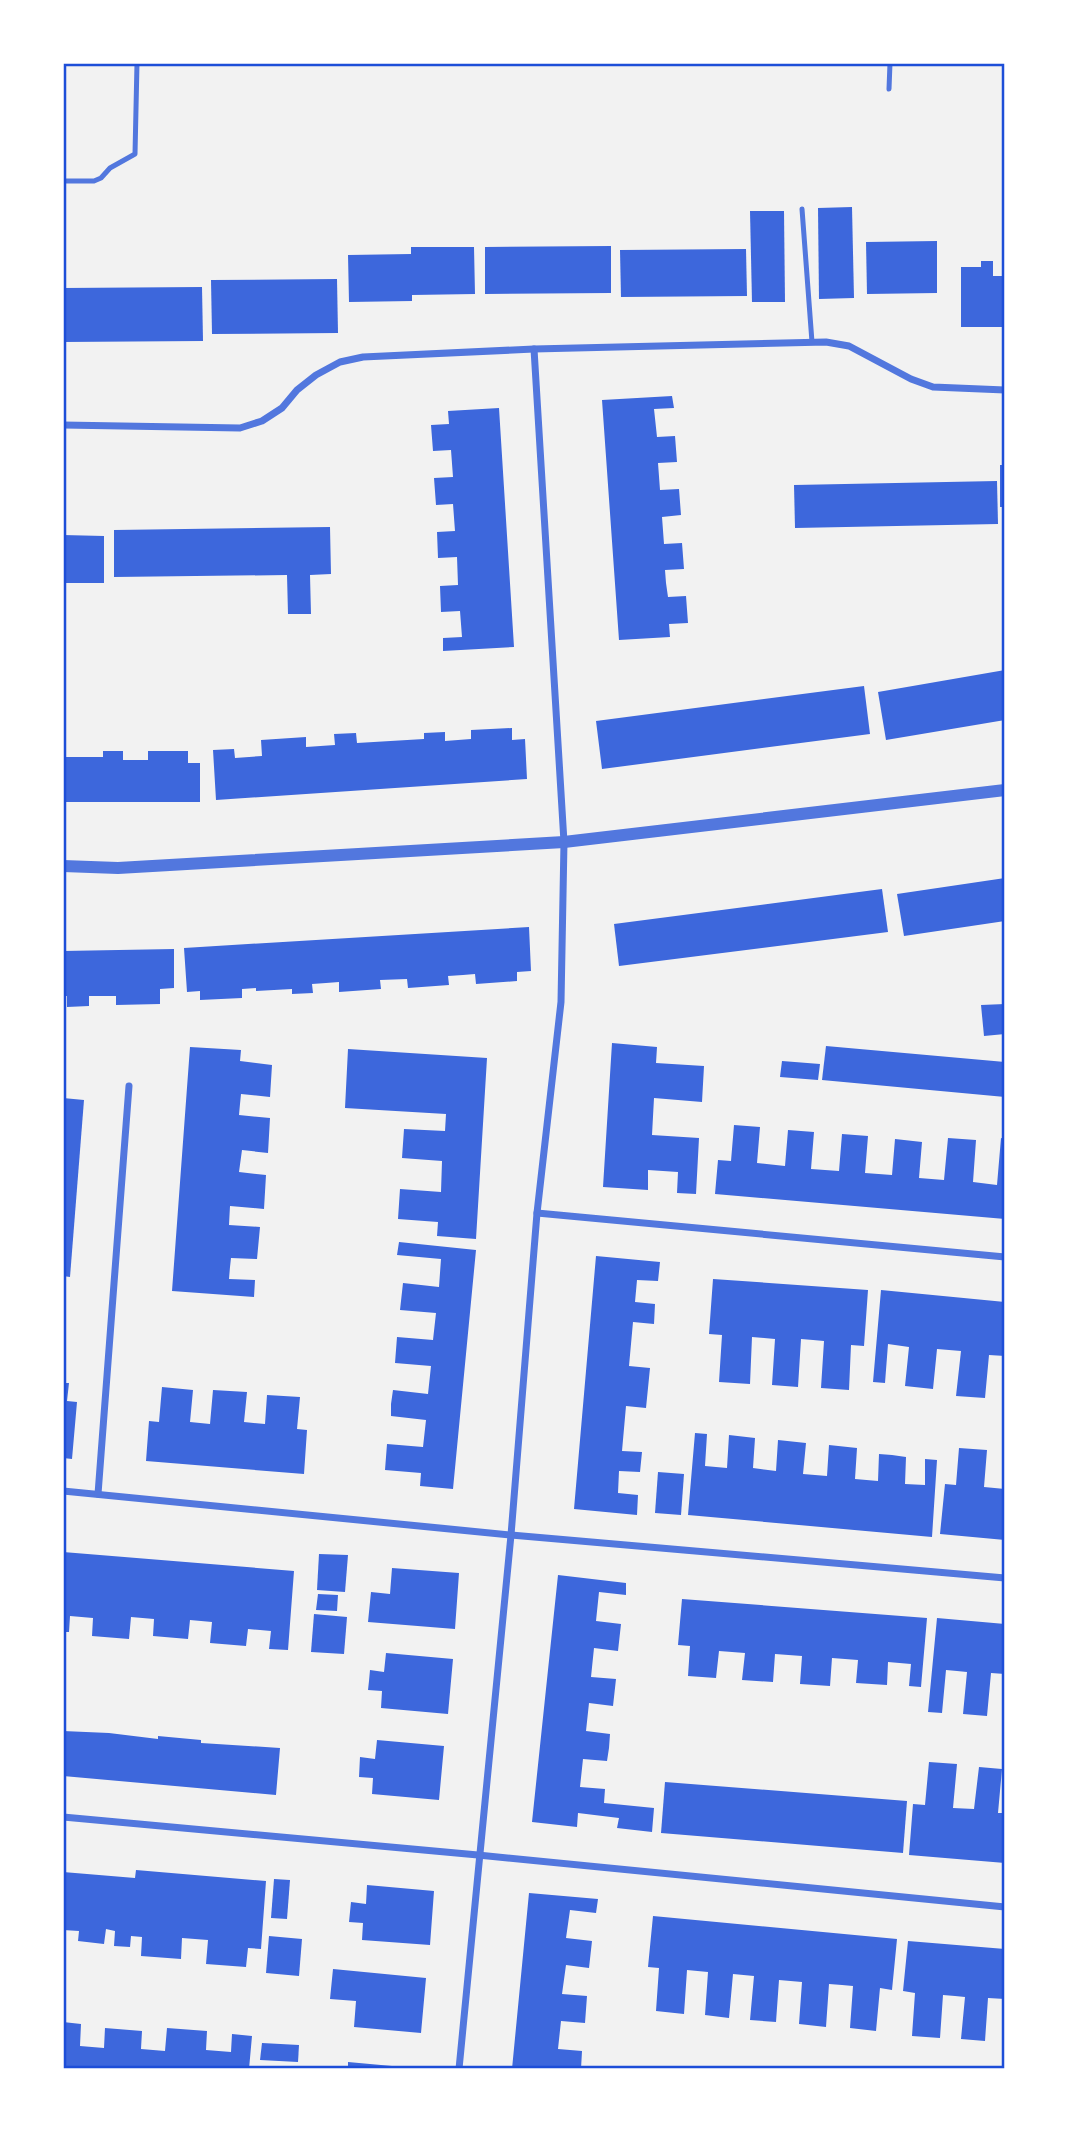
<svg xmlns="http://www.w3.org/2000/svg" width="1068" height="2132" font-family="Commissioner,sans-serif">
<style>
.building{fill:#3d67dc}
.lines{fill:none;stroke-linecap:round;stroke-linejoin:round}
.service{stroke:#5277de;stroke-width:5}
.minor{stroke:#5277de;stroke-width:7}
.tertiary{stroke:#5277de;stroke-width:12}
.neatline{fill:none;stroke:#1d4ed8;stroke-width:2.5}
</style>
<rect width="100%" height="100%" fill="#f2f2f2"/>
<!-- building -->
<g class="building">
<path d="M852,207L854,298L819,299L818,208Z"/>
<path d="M750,211H784L785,302H752Z"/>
<path d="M937,241V293L867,294L866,242Z"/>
<path d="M611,246V293L485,294V247Z"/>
<path d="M411,247H474L475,294L412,295V301L349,302L348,255L411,254Z"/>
<path d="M746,249L747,296L621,297L620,250Z"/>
<path d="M981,261H993V276H1005V327H961V267H981Z"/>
<path d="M337,279L338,333L212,334L211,280Z"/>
<path d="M202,287L203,341L63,342V288Z"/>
<path d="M672,396L674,408L654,409L657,437L675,436L677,462L658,463L660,490L679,489L681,515L662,517L664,544L682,543L684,569L665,570L666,583L668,597L686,596L688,623L669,624L670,637L619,640L602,400Z"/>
<path d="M499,408L514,647L443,651V638L462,637L460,611L441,612L440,586L458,585L457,557L438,558L437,532L455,531L453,504L436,505L434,478L453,477L451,450L433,451L431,425L449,424L448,411Z"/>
<rect x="1000" y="465" width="5" height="42"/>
<path d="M997,481L998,524L795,528L794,485Z"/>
<path d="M330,527L331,574L310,575L311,614H288L287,575L114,577V530Z"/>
<path d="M63,535L104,536V583H63Z"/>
<path d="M1005,670V720L886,740L878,692Z"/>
<path d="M864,686L870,734L602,769L596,721Z"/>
<path d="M512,728V740L525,739L527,779L216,800L213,750L234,749L235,758L262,756L261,740L306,737V747L335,745L334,734L356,733L357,743L424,739V733L445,732V741L471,739V730Z"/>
<path d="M103,751H123V760H148V751H188V763H200V802H63V757H103Z"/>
<path d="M1005,878V921L904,936L897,894Z"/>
<path d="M882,889L888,932L619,966L614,924Z"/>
<path d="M529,927L531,971L517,972V981L476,984L475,974L463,975L448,976L449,985L408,988L407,979L380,980L381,989L339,992V982L326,983L312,984L313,993L292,994V989L256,991V988L242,989V998L200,1000V991L187,992L184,948Z"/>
<path d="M174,949V988L160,989V1004L116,1005V996H89V1006L67,1007V996H63V951Z"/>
<path d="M1005,1004V1034L984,1036L981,1005Z"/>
<path d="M612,1043L657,1047L656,1063L704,1066L702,1102L654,1098L652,1135L699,1138L696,1194L677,1193L678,1172L648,1170V1190L603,1187Z"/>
<path d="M826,1046L1005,1062V1097L822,1080Z"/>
<path d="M190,1047L241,1050L240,1061L272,1065L270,1097L241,1094L240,1104L239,1115L270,1118L268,1153L242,1150L239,1172L266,1175L264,1209L230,1206L229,1225L260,1227L257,1259L231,1258L230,1267L229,1279L255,1280L254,1297L172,1291Z"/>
<path d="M348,1049L487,1058L476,1239L437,1236L438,1222L398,1219L400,1189L441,1192L442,1161L402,1158L404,1129L445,1131L446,1114L345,1108Z"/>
<path d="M782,1061L820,1064L818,1080L780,1077Z"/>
<path d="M63,1098L84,1100L70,1277L63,1276Z"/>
<path d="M734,1125L760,1127L757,1163L785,1166L788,1130L814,1132L811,1169L839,1171L842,1134L868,1136L865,1173L892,1175L895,1139L922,1142L919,1178L944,1180L948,1138L976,1140L973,1182L997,1185L1001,1138L1005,1139V1219L715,1194L718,1160L731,1161Z"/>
<path d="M399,1242L476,1250L453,1489L420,1486L421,1473L385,1470L387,1444L423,1447L426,1420L391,1416V1404L393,1390L428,1394L431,1366L395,1363L397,1337L433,1340L436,1313L400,1310L403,1283L439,1287L441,1259L397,1255Z"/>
<path d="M596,1256L660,1262L658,1281L637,1280L635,1302L655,1304L654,1324L633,1322L629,1366L650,1368L646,1408L626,1406L622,1451L642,1452L640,1472L619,1471L618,1493L638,1495L637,1515L574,1509Z"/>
<path d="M713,1279L868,1290L864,1346L851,1345L849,1390L821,1388L824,1341L813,1340L801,1339L798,1387L772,1385L775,1339L764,1338L752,1337L750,1384L719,1382L722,1335L709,1334Z"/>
<path d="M881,1290L1005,1302V1356L989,1355L985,1398L956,1396L961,1351L937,1349L933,1389L905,1386L909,1347L888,1344L885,1383L873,1382Z"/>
<path d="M63,1383H69L67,1401L77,1402L72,1459L63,1458Z"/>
<path d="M162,1387L193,1390L190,1422L210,1424L213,1390L247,1392L244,1422L265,1424L267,1395L300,1397L297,1429L307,1430L304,1474L146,1461L149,1421L159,1422Z"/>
<path d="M695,1433L707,1434L705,1466L727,1468L729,1435L755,1438L753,1468L776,1471L778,1440L806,1443L803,1474L827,1476L829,1445L857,1448L855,1479L878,1481L879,1454L892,1455L906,1457L905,1484L925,1485V1459L937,1460L932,1537L688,1515Z"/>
<path d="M959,1448L987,1450L984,1487L1005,1489V1540L940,1534L945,1484L956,1485Z"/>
<path d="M658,1472L684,1474L681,1515L655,1513Z"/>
<path d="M63,1552L294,1571L288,1650L269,1649L271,1631L260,1630L248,1629L246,1646L210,1643L212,1622L190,1620L188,1639L153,1636L154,1619L131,1617L129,1639L92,1636L93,1618L70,1616L69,1632H63Z"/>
<path d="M319,1554L348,1555L345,1592L317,1590Z"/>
<path d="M392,1568L459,1573L455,1629L368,1622L371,1592L390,1594Z"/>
<path d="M558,1575L626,1583V1595L599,1592L596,1621L621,1624L618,1651L594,1648L591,1677L616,1679L613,1706L589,1703L586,1731L610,1734L609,1748L607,1761L583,1759L580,1787L605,1789L604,1803L654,1808L652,1832L617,1828L619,1818L578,1813L577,1827L532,1822Z"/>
<path d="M318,1594L338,1595L337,1611L316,1610Z"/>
<path d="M682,1599L927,1618L921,1687L909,1686L911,1664L888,1662L887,1685L856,1683L858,1660L832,1658L830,1686L800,1684L802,1656L775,1654L773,1682L742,1680L745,1653L719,1651L716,1678L688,1676L690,1646L678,1645Z"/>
<path d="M314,1614L347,1617L344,1654L311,1652Z"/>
<path d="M937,1618L1005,1624V1674L991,1673L987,1716L963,1714L967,1672L957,1671L946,1670L942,1713L928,1712Z"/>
<path d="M386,1653L453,1659L448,1714L381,1708L382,1691L368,1690L369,1681L370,1670L384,1672Z"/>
<path d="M63,1731L109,1733L158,1739V1736L201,1740V1743L280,1748L276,1795L63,1776Z"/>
<path d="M377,1740L444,1746L439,1800L372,1794L373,1778L359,1777L360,1757L375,1759Z"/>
<path d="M929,1762L957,1764L953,1808L974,1809L979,1767L1002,1769L998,1813H1005V1863L909,1855L913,1804L925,1805Z"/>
<path d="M665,1782L907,1801L903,1853L661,1833Z"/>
<path d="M136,1870L266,1881L261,1949L248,1948L246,1967L206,1964L208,1940L182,1938L181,1959L141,1956L142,1937L131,1936L130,1947L114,1946L115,1931L106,1929L104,1944L78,1941L79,1931L63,1930V1872L135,1878Z"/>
<path d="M274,1879L290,1880L287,1919L271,1918Z"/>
<path d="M367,1885L434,1891L430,1945L362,1940L363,1923L349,1922L351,1902L366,1904Z"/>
<path d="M529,1893L598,1899L596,1913L570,1910L566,1938L592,1941L589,1968L566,1965L562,1994L587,1996L585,2023L561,2021L558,2049L582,2051L581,2069H512Z"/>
<path d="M653,1916L897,1939L892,1990L880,1988L876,2031L850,2028L853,1986L842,1985L829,1984L826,2027L799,2024L802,1982L779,1980L776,2022L750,2020L754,1976L733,1974L729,2018L705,2015L708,1972L687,1970L684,2014L656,2011L659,1968L648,1967Z"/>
<path d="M269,1936L302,1939L299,1976L266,1973Z"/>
<path d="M908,1941L1005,1949V1999L988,1998L985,2041L961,2039L965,1997L955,1996L943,1995L940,2038L912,2036L915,1993L903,1991Z"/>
<path d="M333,1969L426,1978L421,2033L354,2027L356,2001L330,1999Z"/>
<path d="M63,2022L81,2024L80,2046L104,2048L105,2028L142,2031L141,2049L165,2051L167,2028L207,2031L206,2050L231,2052L232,2034L252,2036L249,2069H63Z"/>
<path d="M262,2043L299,2045L298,2062L260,2060Z"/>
<path d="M348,2062L403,2067V2069H348Z"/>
</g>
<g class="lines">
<!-- service -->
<g class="service">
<path d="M889,89L890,63"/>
<path d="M63,181H94L101,178L110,168L135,154L137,63"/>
<path d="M802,209L812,342"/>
</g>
<!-- minor -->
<g class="minor">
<path d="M63,425L240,428L262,421L282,408L297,390L316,375L340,362L363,357L534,349L826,342L849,346L911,379L933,387L1005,390"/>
<path d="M537,1213L1005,1257"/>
<path d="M63,1491L511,1535L1005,1578"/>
<path d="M98,1494L129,1086"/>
<path d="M63,1817L478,1855L1005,1907"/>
<path d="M459,2069L511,1535L537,1213L561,1002L564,842L534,349"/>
</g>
<!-- tertiary -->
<path class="tertiary" d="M63,866L118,868L564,842L1005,790"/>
</g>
<!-- border -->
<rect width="1068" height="2132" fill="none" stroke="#ffffff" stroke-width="130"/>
<rect x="65" y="65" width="938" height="2002" class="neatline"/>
</svg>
